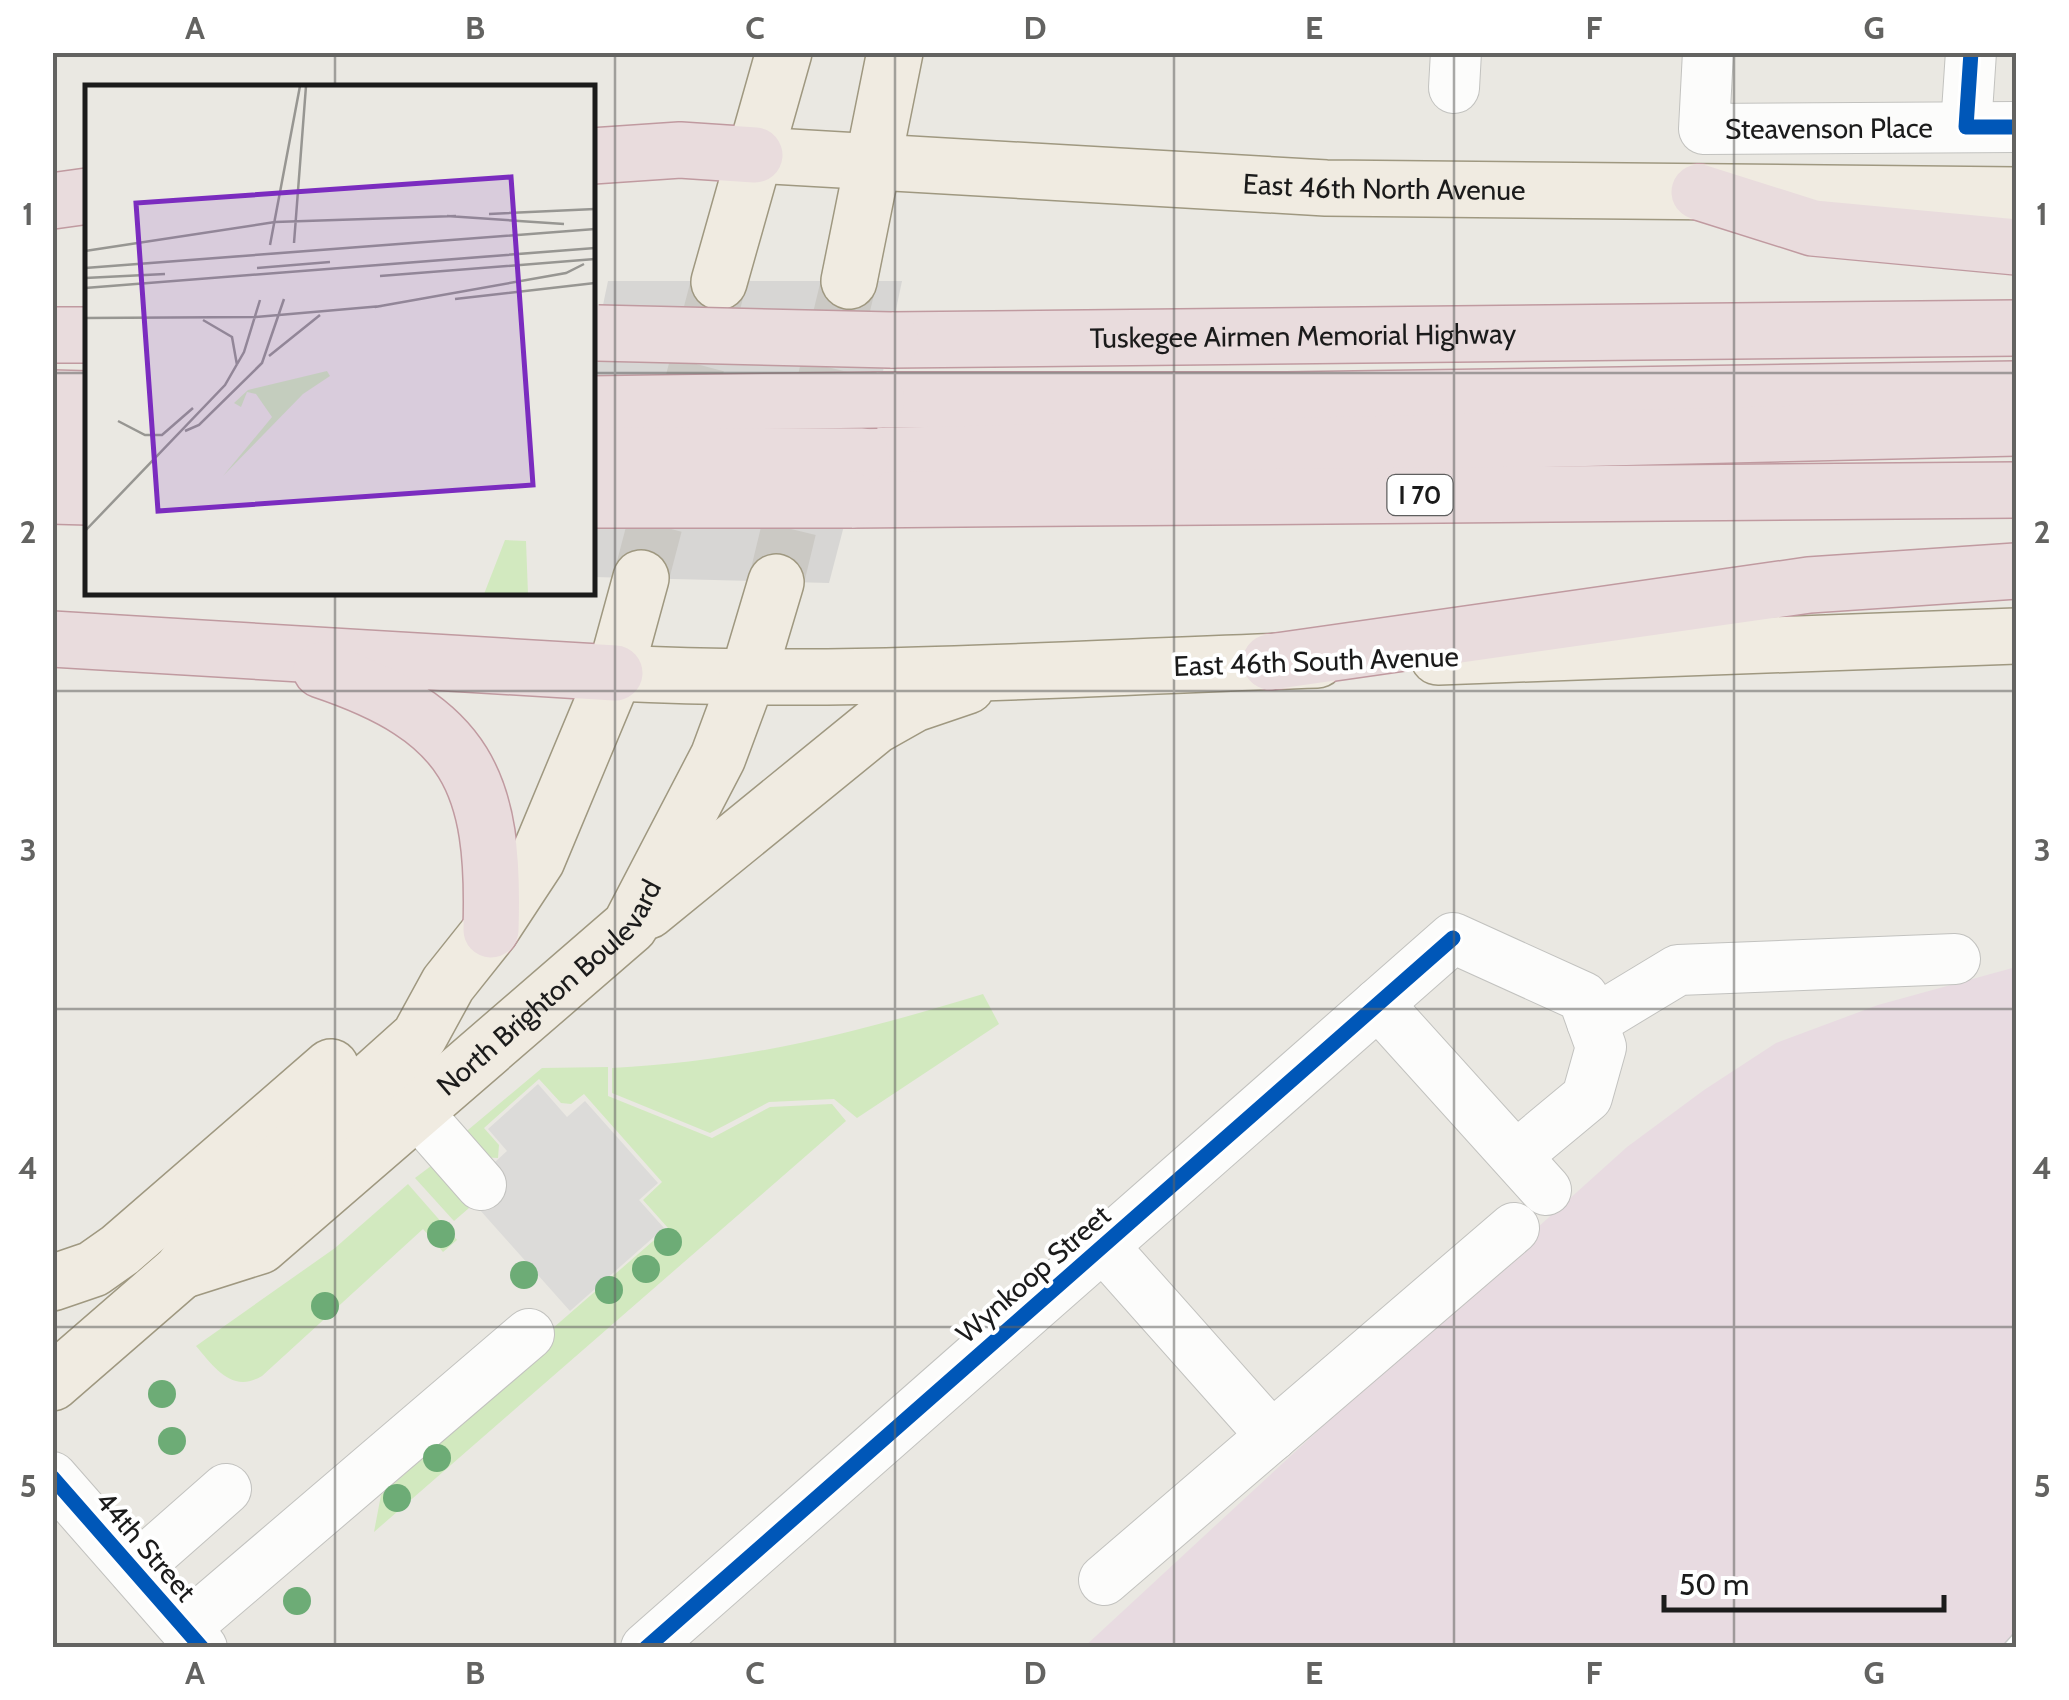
<svg xmlns="http://www.w3.org/2000/svg" width="2069" height="1700" font-family="Cabin,sans-serif">
<style>
.industrial{fill:#e8dbe1}
.grass{fill:#d2e9bf}
.parking{fill:#dcdbd9}
.pier{fill:#d7d6d4}
.lines{fill:none;stroke-linecap:round;stroke-linejoin:round}
.major-tunnel{stroke:#cbc9c4;stroke-width:55;stroke-dasharray:55 28;stroke-linecap:butt}
.minor-casing{stroke:#c2c2bf;stroke-width:52}
.major-casing{stroke:#9f9880;stroke-width:58}
.highway-casing{stroke:#c09aa0;stroke-width:58}
.minor{stroke:#fcfcfb;stroke-width:50}
.major{stroke:#f0ebe1;stroke-width:55}
.highway{stroke:#e9dcdd;stroke-width:55}
.rail-casing{stroke:#c9c9c8;stroke-width:11}
.rail{stroke:#fff;stroke-width:8;stroke-dasharray:22;stroke-linecap:butt}
.highway-bridge-casing{stroke:#c09aa0;stroke-width:58;stroke-linecap:butt}
.highway-bridge{stroke:#e9dcdd;stroke-width:55}
.cycleway-casing{stroke:#fff;stroke-width:21}
.cycleway{stroke:#0057b8;stroke-width:15}
.tree{fill:#6dac76}
.grid{fill:none;stroke:#636361;stroke-width:2.5;stroke-opacity:0.55}
.labels{text-anchor:middle;dominant-baseline:central;stroke-width:8;stroke-linejoin:round;paint-order:stroke}
.shield{fill:#fff;stroke:#5f5f5f;stroke-width:2.5}
.shield-label{font-size:25px;font-weight:bold;fill:#1b1b1b}
.street-label{font-size:28px;fill:#1b1b1b;stroke:#fff}
.inset-road{fill:none;stroke:#979692;stroke-width:2.5}
.view{fill:#7b2cbf;fill-opacity:0.15;stroke:#7b2cbf;stroke-width:5}
.inset-edge{fill:none;stroke:#1b1b1b;stroke-width:5}
.neatline{fill:none;stroke:#636361;stroke-width:4}
.grid-label{font-size:32px;text-anchor:middle;font-weight:bold;fill:#636361}
</style>
<rect width="100%" height="100%" fill="#eae8e2"/>
<!-- industrial -->
<path class="industrial" d="M2016,967V1647L1083,1648L1537,1228L1627,1147L1704,1090L1776,1043L1878,1005Z"/>
<!-- grass -->
<g class="grass">
<path d="M983,994L999,1024L857,1118L834,1099L769,1102L710,1133L612,1093V1068C741,1062 860,1032 983,994Z"/>
<path d="M608,1067V1096L712,1138L770,1107L832,1104L846,1121L374,1532L381,1495L544,1352L537,1342L668,1228L643,1200L662,1182L584,1094L571,1104L561,1103L539,1079L484,1128L499,1145L498,1158L480,1157L462,1135L542,1068Z"/>
<path d="M431,1166L469,1208L454,1221L415,1178Z"/>
<path d="M408,1184L457,1240L443,1252L423,1229L262,1376C232,1394 214,1367 196,1346L335,1248Z"/>
</g>
<!-- parking -->
<path class="parking" d="M538,1084L567,1117L585,1101L658,1183L639,1200L664,1228L570,1311L463,1191L507,1151L488,1129Z"/>
<!-- pier -->
<path class="pier" d="M608,281H902L877,400L829,583L593,577L592,358Z"/>
<g class="lines">
<!-- major-tunnel -->
<g class="major-tunnel">
<path d="M641,578L717,289"/>
<path d="M776,582L849,281"/>
</g>
<defs>
<g id="minor">
<path id="s1" d="M1708,52L1704,129L2016,127"/>
<path d="M1454,88L1456,52"/>
<path d="M1966,127L1971,52"/>
<path d="M1378,1004L1546,1190"/>
<path d="M1592,1022L1678,970L1955,959"/>
<path d="M416,1111L481,1185"/>
<path d="M1103,1246L1272,1436"/>
<path d="M52,1477L202,1648"/>
<path d="M134,1570L226,1489"/>
<path d="M1104,1580L1514,1228"/>
<path d="M185,1628L529,1334"/>
<path d="M646,1648L1453,938L1583,997L1601,1047L1587,1097L1516,1156"/>
</g>
<g id="major">
<path id="s2" d="M755,155L1326,188L2016,195"/>
<path d="M849,281L895,52"/>
<path d="M719,282L784,52"/>
<path d="M1438,657L2016,636"/>
<path d="M615,673C849,685 1083,667 1317,660"/>
<path d="M648,911L875,726L914,704L967,686"/>
<path id="s3" d="M181,1271L260,1246L630,926L718,757L748,676L776,582"/>
<path d="M52,1283L93,1269L120,1250L331,1067"/>
<path d="M52,1383L181,1271L224,1212L419,1037L448,984L491,930L537,860L615,673L641,578"/>
</g>
<g id="highway">
<path d="M592,156L680,150L755,155"/>
<path d="M1699,192L1813,228L2016,247"/>
<path d="M52,201L88,196"/>
<path d="M52,335H88"/>
<path id="s4" d="M891,340L2016,328"/>
<path d="M52,398L88,399"/>
<path d="M877,400H1286L2016,389"/>
<path d="M52,451H88"/>
<path d="M862,456L2016,428"/>
<path d="M52,496L88,497"/>
<path d="M852,500L2016,490"/>
<path d="M52,639L615,673"/>
<path d="M1270,662L1809,585L2016,571"/>
<path d="M321,670C467,719 496,781 491,930"/>
</g>
</defs>
<!-- minor casing -->
<use href="#minor" class="minor-casing"/>
<!-- major casing -->
<use href="#major" class="major-casing"/>
<!-- highway casing -->
<use href="#highway" class="highway-casing"/>
<!-- minor -->
<use href="#minor" class="minor"/>
<!-- major -->
<use href="#major" class="major"/>
<!-- highway -->
<use href="#highway" class="highway"/>
<defs>
<path id="rail" d="M2007,1648L2016,1638"/>
</defs>
<!-- rail casing -->
<use href="#rail" class="rail-casing"/>
<!-- rail -->
<use href="#rail" class="rail"/>
<defs>
<g id="highway-bridge">
<path d="M598,333L891,340"/>
<path d="M592,404L877,400"/>
<path d="M592,455L862,456"/>
<path d="M592,500H852"/>
</g>
</defs>
<!-- highway-bridge casing -->
<use href="#highway-bridge" class="highway-bridge-casing"/>
<!-- highway-bridge -->
<use href="#highway-bridge" class="highway-bridge"/>
<defs>
<g id="cycleway">
<path d="M1971,52L1966,127H2016"/>
<path d="M52,1477L202,1648"/>
<path d="M646,1648L1453,938"/>
</g>
</defs>
<!-- cycleway casing -->
<use href="#cycleway" class="cycleway-casing"/>
<!-- cycleway -->
<use href="#cycleway" class="cycleway"/>
</g>
<!-- trees -->
<g class="tree">
<circle cx="441" cy="1234" r="14"/>
<circle cx="668" cy="1242" r="14"/>
<circle cx="646" cy="1269" r="14"/>
<circle cx="524" cy="1275" r="14"/>
<circle cx="609" cy="1290" r="14"/>
<circle cx="325" cy="1306" r="14"/>
<circle cx="162" cy="1394" r="14"/>
<circle cx="172" cy="1441" r="14"/>
<circle cx="437" cy="1458" r="14"/>
<circle cx="397" cy="1498" r="14"/>
<circle cx="297" cy="1601" r="14"/>
</g>
<!-- grid -->
<path class="grid" d="M335,52V88M615,52V1648M895,52V1648M1174,52V1648M1454,52V1648M1734,52V1648M52,373H88M592,373H2016M335,592V1648M52,691H2016M52,1009H2016M52,1327H2016"/>
<g class="labels">
<!-- shield labels -->
<rect class="shield" x="1387.5" y="475" width="65" height="40" rx="8"/>
<g class="shield-label">
<text x="1420" y="495">I 70</text>
</g>
<!-- street labels -->
<g class="street-label">
<text stroke="none"><textPath href="#s1" startOffset="202">Steavenson Place</textPath></text>
<text stroke="none"><textPath href="#s2" startOffset="630">East 46th North Avenue</textPath></text>
<text stroke="none"><textPath href="#s4" startOffset="412">Tuskegee Airmen Memorial Highway</textPath></text>
<text transform="translate(1316 661) rotate(-2)">East 46th South Avenue</text>
<text stroke="none"><textPath href="#s3" startOffset="472">North Brighton Boulevard</textPath></text>
<text transform="translate(1033 1274) rotate(-41)">Wynkoop Street</text>
<text transform="translate(146 1546) rotate(49)">44th Street</text>
</g>
</g>
<!-- overview -->
<g transform="translate(85 85)">
<rect width="510" height="510" fill="#eae8e2"/>
<path d="M242,286L245,291L218,309L138,391L187,332L171,309L162,307L156,322L149,318L163,305ZM420,455L441,456L443,509H399Z" fill="#d2e9bf"/>
<path class="inset-road" d="M404,129L510,124M362,131L479,139M190,137L371,131M209,158L221,1M185,160L215,1M0,166L190,137M0,183L510,144M172,183L245,177M295,191L510,174M0,193L80,189M0,203L510,163M370,214L510,198M290,222L481,188L499,179M171,232L297,221M0,233L171,232M118,235L147,252L152,280M184,271L235,230M33,336L60,350H77L108,323M100,346L114,340L177,278L199,214M0,446L140,300L159,267L175,215"/>
<path class="view" d="M426,92L448,400L73,426L51,118Z"/>
<rect width="510" height="510" class="inset-edge"/>
</g>
<!-- border -->
<rect width="2069" height="1700" fill="none" stroke="#ffffff" stroke-width="110"/>
<!-- scale -->
<path d="M1664 1595v15h280v-15" fill="none" stroke="#1b1b1b" stroke-width="5"/>
<text x="1679" y="1595" font-size="30" fill="#1b1b1b" stroke="#ffffff" stroke-width="8" paint-order="stroke">50 m</text>
<rect x="55" y="55" width="1959" height="1590" class="neatline"/>
<g class="grid-label">
<text x="195" y="39">A</text>
<text x="475" y="39">B</text>
<text x="755" y="39">C</text>
<text x="1035" y="39">D</text>
<text x="1314" y="39">E</text>
<text x="1594" y="39">F</text>
<text x="1874" y="39">G</text>
<text x="28" y="225">1</text>
<text x="2042" y="225">1</text>
<text x="28" y="543">2</text>
<text x="2042" y="543">2</text>
<text x="28" y="861">3</text>
<text x="2042" y="861">3</text>
<text x="28" y="1179">4</text>
<text x="2042" y="1179">4</text>
<text x="28" y="1497">5</text>
<text x="2042" y="1497">5</text>
<text x="195" y="1684">A</text>
<text x="475" y="1684">B</text>
<text x="755" y="1684">C</text>
<text x="1035" y="1684">D</text>
<text x="1314" y="1684">E</text>
<text x="1594" y="1684">F</text>
<text x="1874" y="1684">G</text>
</g>
</svg>
